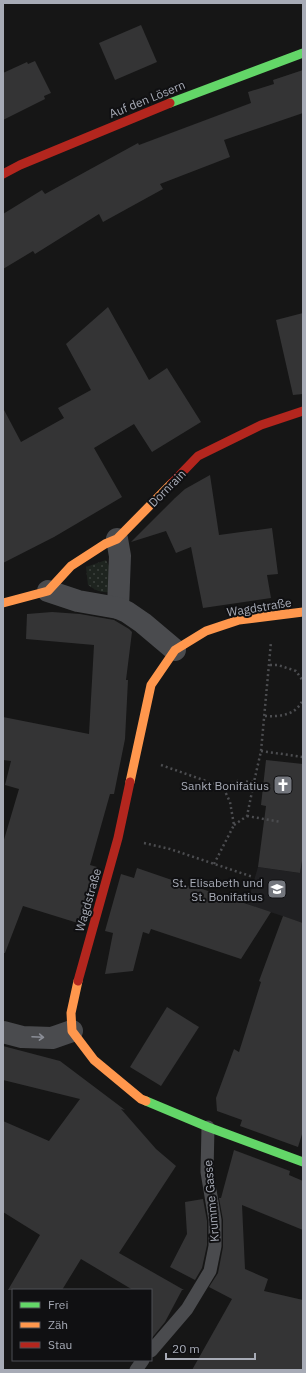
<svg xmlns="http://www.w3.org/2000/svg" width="306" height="1373" font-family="'IBM Plex Sans',sans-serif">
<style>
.built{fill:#202022}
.grass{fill:url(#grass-dots)}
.building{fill:#343435}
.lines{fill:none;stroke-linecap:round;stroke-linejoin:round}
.path{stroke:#4c4d50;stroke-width:2.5;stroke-dasharray:2 3;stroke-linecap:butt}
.lane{stroke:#4a4b4e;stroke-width:13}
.street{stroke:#4a4b4e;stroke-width:22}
.fast{stroke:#63d668;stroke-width:9}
.slow{stroke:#ff974d;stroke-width:9}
.jam{stroke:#b3261e;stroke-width:9}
.oneway{stroke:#8b8e97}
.labels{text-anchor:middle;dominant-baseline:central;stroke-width:4;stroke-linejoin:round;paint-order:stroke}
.street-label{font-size:12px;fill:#a7abb6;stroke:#101012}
.poi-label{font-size:12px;fill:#a7abb6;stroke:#101012;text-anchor:end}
</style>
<defs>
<pattern id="grass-dots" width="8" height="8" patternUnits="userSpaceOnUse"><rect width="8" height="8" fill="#1e241f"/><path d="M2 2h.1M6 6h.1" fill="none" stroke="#3c413d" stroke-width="1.8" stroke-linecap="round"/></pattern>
</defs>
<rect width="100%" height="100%" fill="#161616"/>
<!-- built -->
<path class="built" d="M303,855V923L247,904L258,867L300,873Z"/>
<!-- grass -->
<path class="grass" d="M106,560L110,568L109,592C101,593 95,590 88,585L86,567Z"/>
<!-- building -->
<g class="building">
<path d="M141,25L157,62L115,80L99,43Z"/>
<path d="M35,61L51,93L44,96L45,99L3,120V73L27,62L28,64Z"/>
<path d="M303,70V113L224,140L230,157L160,184L163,189L103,222L99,214L35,254L33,251L3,269V214L42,190L45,194L138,143L139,145L251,103L248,92L274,84L273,80Z"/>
<path d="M108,307L149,380L167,368L201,422L152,452L134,424L94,448L122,497L54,537L3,563V408L21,442L64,418L58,408L91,390L66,344Z"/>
<path d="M303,313V394L293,395L276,320Z"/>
<path d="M210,475L219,535L272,528L278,574L267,575L271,598L203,608L191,547L176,553L166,531L131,542L175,498L185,489Z"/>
<path d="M52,612L80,614L114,620L129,629L132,632L126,680H128L125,739L114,794H110L90,865L97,867L81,924L23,906L5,953H3V843L19,789L5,785L11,761L3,760V717L89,734L94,645L26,639L27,614Z"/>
<path d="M266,760L303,764V855L300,873L258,867L266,806L261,805Z"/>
<path d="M137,868L198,889L199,888L271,912L241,959L151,929L149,934L143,932L133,971L105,974L113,933L105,931L121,874L134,878Z"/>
<path d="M283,916L303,923V1131L298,1147L240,1126L242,1120L217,1111L216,1098L234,1049L239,1052L261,982L259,981Z"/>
<path d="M167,1007L199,1027L161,1086L130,1067Z"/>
<path d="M3,1046L60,1061L125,1110L121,1109L156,1149L176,1166L119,1253L184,1290H182L165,1322L151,1339V1290H133L81,1259L62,1290H8L40,1235L3,1212V1121L49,1141L80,1099L3,1080Z"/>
<path d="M234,1150L290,1171L289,1175L303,1181V1230L242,1205L245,1269L268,1279L264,1291L303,1300V1370H192L232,1299L209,1287L218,1273L223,1247V1220L219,1198H221Z"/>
<path d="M203,1199L207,1221V1245L202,1268L195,1280L170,1267L187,1234L185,1202Z"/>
</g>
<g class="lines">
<!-- path -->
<g class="path">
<path d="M270,665H278L296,671L303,681"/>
<path d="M265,716C280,717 297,715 303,699"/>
<path d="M261,751L303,757"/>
<path d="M161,765L223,787L238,781L254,782L261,751L271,642"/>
<path d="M247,816L281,822"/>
<path d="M234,825L247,816L254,782"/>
<path d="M144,843L170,849L253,877"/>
<path d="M214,864L234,825L230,802L223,787"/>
</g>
<!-- lane -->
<g class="lane">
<path d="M151,1351L187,1309L210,1271L215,1246V1220L207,1172L208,1127"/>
<path d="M136,1370L143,1360"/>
</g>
<!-- street -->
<g class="street">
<path d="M117,539L120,556L118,608"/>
<path d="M48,591L78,601L118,608L127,612L143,623L175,650"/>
<path d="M3,1032L22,1037L52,1038L72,1031"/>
</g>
<!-- fast -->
<g class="fast">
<path d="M170,103L303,53"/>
<path d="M146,1101L208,1127L303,1162"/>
</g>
<!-- slow -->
<g class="slow">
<path d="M3,603L48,591L71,566L105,544L117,539L172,483"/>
<path d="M130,782L151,685L175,650L206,631L239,620L303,612"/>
<path d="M78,981L71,1013L72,1031L94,1060L141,1099L146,1101"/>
</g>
<!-- jam -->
<g class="jam">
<path d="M3,174L20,165L170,103"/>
<path d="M172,483L198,456L261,425L303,411"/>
<path d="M78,981L118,838L130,782"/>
</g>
</g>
<!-- one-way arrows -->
<defs><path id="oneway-shaft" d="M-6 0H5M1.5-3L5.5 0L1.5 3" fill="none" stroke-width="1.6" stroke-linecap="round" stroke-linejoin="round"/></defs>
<use class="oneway" href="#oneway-shaft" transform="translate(38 1037) rotate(3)"/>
<!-- icons -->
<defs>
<symbol id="church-square" viewBox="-11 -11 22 22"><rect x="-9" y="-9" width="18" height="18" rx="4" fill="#74777e" stroke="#101012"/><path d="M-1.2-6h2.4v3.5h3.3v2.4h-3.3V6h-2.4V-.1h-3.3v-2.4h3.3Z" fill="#fff"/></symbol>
<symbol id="school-square" viewBox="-11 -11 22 22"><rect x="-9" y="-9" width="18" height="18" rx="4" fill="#74777e" stroke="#101012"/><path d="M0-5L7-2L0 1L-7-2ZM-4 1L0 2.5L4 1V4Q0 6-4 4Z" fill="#fff"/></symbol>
</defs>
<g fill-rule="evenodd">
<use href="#church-square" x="272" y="774" width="22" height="22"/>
<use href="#school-square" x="266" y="878" width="22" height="22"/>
</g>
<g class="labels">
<!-- street labels -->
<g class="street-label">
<text transform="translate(147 99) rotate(-22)">Auf den Lösern</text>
<text transform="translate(167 488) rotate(-45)">Dornrain</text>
<text transform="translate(259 607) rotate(-9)">Wagdstraße</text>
<text transform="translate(88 900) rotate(-74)">Wagdstraße</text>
<text transform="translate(211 1201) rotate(-95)">Krumme Gasse</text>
</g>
<!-- poi labels -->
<g class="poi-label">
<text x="269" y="785">Sankt Bonifatius</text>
<text x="263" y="882">St. Elisabeth und<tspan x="263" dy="14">St. Bonifatius</tspan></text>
</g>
</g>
<!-- border -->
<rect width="306" height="1373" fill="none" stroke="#a7abb6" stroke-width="8"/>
<!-- legend -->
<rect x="12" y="1289" width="140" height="72" fill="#101012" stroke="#4c4e54"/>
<rect x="20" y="1302" width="20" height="6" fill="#63d668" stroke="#4c4e54"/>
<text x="48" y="1309" font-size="12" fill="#a7abb6">Frei</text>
<rect x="20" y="1322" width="20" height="6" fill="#ff974d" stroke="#4c4e54"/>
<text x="48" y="1329" font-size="12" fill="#a7abb6">Zäh</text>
<rect x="20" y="1342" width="20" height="6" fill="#b3261e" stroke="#4c4e54"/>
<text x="48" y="1349" font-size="12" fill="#a7abb6">Stau</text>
<!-- scale -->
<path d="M166 1353v6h89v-6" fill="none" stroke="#a7abb6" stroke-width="2"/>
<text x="172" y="1353" font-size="12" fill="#a7abb6" stroke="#101012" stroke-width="3" paint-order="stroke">20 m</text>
</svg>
